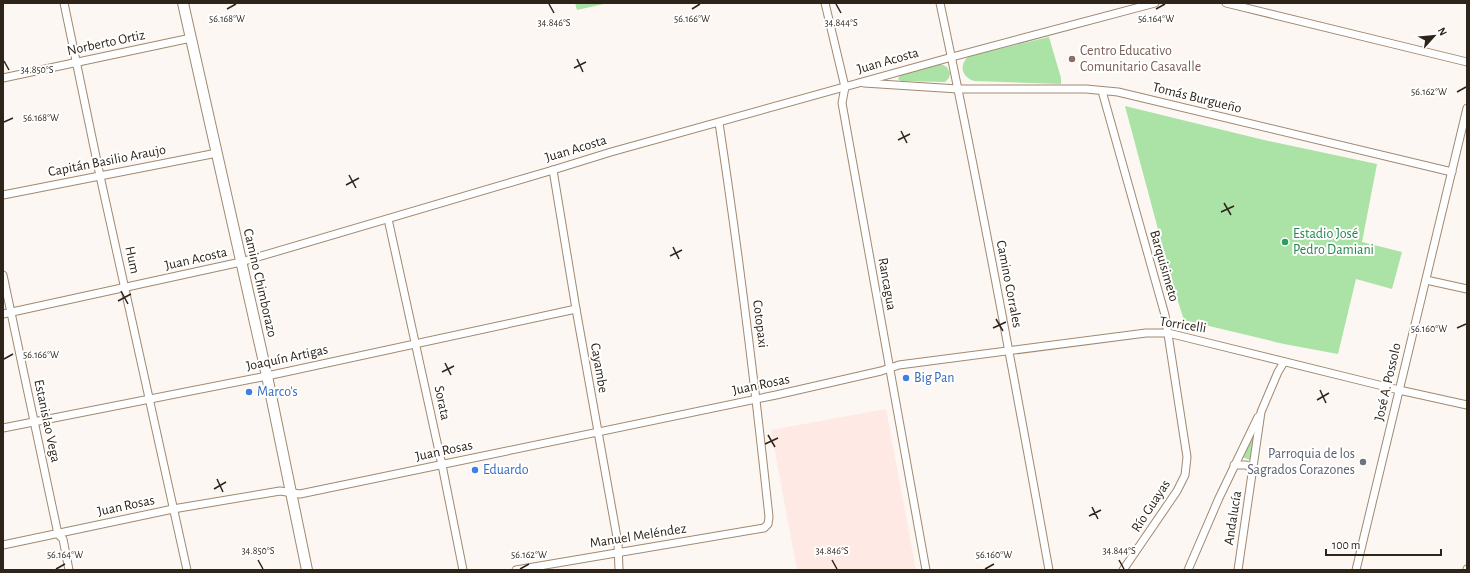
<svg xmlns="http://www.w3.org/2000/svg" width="1470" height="573" font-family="'Alegreya Sans',sans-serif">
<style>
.industrial{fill:#fee9e4}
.green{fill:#aae3a5}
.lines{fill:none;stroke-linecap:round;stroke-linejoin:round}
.street-casing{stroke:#a18971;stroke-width:9}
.secondary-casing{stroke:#a18971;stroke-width:12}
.street{stroke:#fff;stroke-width:7}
.secondary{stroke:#fff;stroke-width:10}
.ticks{fill:none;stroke:#2e241a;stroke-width:1.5}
.education-dot{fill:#8d6e63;stroke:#fff;stroke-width:1.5}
.leisure-dot{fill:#2e9e5b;stroke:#fff;stroke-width:1.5}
.shop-dot{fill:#3f7fe0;stroke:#fff;stroke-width:1.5}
.worship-dot{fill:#6b7280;stroke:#fff;stroke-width:1.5}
.labels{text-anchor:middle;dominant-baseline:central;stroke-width:4;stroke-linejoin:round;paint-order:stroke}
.street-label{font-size:14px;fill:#2e241a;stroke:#fff}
.education-label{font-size:14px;fill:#785e54;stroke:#fff;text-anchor:start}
.leisure-label{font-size:14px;fill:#27864d;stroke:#fff;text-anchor:start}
.shop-label{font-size:14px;fill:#366cbe;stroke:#fff;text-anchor:start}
.worship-label{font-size:14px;fill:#5b616d;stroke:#fff;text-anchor:end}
.ticks-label{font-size:10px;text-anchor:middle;fill:#2e241a;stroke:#fff;stroke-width:4;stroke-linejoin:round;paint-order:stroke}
</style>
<rect width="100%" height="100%" fill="#fcf7f2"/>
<!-- industrial -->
<path class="industrial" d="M886,409L916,570H797L771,430Z"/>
<!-- green -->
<g class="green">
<path d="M575,3H608L577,10Z"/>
<path d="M1049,37L1061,78V84L974,81C962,77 958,65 969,56Z"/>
<path d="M941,64L947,67L950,73L949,78L945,82L901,81L898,79L900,75Z"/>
<path d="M1125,106L1264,140L1377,164L1362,242L1402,252L1392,289L1356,279L1338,354L1284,344L1184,320L1174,289Z"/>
<path d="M1250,438L1253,439L1250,460L1242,457Z"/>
</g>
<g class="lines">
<defs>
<g id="street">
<path d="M64,3L100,176L187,570"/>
<path d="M825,3L845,87L842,103L926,570"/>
<path d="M940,3C980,191 1015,381 1049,570"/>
<path d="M1226,3L1467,62"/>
<path d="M3,78L191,38"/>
<path d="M864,83L958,89H1086L1118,92L1452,172"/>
<path d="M1102,91L1165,315L1187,457L1185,475L1177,491L1123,570"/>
<path d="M553,170L576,309L618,543L619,570"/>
<path d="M3,195L217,153"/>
<path d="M388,219L442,465L463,570"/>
<path d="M3,275L58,534L63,539L69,570"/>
<path d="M1426,280L1467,289"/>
<path d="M3,314L241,262L553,170L611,152L952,57L1155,3"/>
<path d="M3,428L267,376L576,309"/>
<path d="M1234,465H1246L1254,470"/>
<path d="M3,545L173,509L280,491L300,494L776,395L881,371L899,365L1146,333H1168L1399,390L1467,405"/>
<path d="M516,570L764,528L768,524L769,517C755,385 739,254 719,123"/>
<path d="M1188,570L1219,498L1258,417"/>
<path d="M1238,570L1261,412L1278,372L1284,362"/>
<path d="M1356,570L1467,108"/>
<path d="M1467,570V569"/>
</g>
<path id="secondary" d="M183,3L267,376L307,570"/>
</defs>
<!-- street casing -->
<use href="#street" class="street-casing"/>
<!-- secondary casing -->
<use href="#secondary" class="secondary-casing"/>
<!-- street -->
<use href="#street" class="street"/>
<!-- secondary -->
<use href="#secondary" class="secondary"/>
</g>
<!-- ticks -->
<path class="ticks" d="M549,4L554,13M836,4L841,13M227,9L236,4M692,9L700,4M1156,9L1165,4M577,59L583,72M4,61L9,70M574,68L586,62M1457,92L1466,87M4,122L13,118M901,131L907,143M898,140L910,134M349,175L356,188M346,185L359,178M1224,203L1231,215M1221,212L1234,206M673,247L679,259M670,256L682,250M121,291L128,304M118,301L131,294M996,319L1003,331M993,328L1006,322M1457,328L1466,324M4,359L13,354M445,363L451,375M442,372L454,366M1320,390L1326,403M1317,400L1329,393M768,435L775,447M765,444L778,438M217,479L223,492M214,489L226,482M1092,507L1098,519M1089,516L1101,510M258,560L263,569M832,560L837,569M1119,560L1124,569M56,569L65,564M520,569L529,564M985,569L994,564"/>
<!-- markers -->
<circle class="education-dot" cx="1072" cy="59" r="4"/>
<circle class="leisure-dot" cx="1285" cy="242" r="4"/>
<g class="shop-dot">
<circle cx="906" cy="378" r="4"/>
<circle cx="249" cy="392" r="4"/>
<circle cx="475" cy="470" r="4"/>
</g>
<circle class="worship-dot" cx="1363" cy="462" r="4"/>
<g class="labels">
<!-- street labels -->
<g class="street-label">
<text transform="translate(106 43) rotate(-12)">Norberto Ortiz</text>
<text transform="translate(888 61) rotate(-16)">Juan Acosta</text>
<text transform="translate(1197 98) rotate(14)">Tomás Burgueño</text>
<text transform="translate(576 149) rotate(-17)">Juan Acosta</text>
<text transform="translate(107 161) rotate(-11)">Capitán Basilio Araujo</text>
<text transform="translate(196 259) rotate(-13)">Juan Acosta</text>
<text transform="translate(132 260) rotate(78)">Hum</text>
<text transform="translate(1164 266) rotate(74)">Barquisimeto</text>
<text transform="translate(260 283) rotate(77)">Camino Chimborazo</text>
<text transform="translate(887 284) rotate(80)">Rancagua</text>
<text transform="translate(1009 284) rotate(79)">Camino Corrales</text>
<text transform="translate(760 324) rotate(83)">Cotopaxi</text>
<text transform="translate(1183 325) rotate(9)">Torricelli</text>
<text transform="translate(287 358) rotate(-12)">Joaquín Artigas</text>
<text transform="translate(599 368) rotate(80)">Cayambe</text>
<text transform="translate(1388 382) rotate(-77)">José A. Possolo</text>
<text transform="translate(761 385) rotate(-12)">Juan Rosas</text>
<text transform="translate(442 403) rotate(78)">Sorata</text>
<text transform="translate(47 421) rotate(78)">Estanislao Vega</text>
<text transform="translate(444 451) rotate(-12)">Juan Rosas</text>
<text transform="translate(126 506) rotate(-12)">Juan Rosas</text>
<text transform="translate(1151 506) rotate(-57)">Río Guayas</text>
<text transform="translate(1233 518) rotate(-81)">Andalucía</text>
<text transform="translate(638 536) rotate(-9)">Manuel Meléndez</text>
</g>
<!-- education labels -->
<g class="education-label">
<text x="1080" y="51">Centro Educativo<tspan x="1080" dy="16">Comunitario Casavalle</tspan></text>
</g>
<!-- leisure labels -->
<g class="leisure-label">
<text x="1293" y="234">Estadio José<tspan x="1293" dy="16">Pedro Damiani</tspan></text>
</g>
<!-- shop labels -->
<g class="shop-label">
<text x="914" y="378">Big Pan</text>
<text x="257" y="392">Marco's</text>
<text x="483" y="470">Eduardo</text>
</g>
<!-- worship labels -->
<g class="worship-label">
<text x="1355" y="454">Parroquia de los<tspan x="1355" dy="16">Sagrados Corazones</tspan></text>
</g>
</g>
<g class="ticks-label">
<text x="227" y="22">56.168°W</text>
<text x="692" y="22">56.166°W</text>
<text x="1156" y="22">56.164°W</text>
<text x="554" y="26">34.846°S</text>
<text x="841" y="26">34.844°S</text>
<text x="37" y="73">34.850°S</text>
<text x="1429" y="95">56.162°W</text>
<text x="41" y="121">56.168°W</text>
<text x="1429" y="332">56.160°W</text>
<text x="41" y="358">56.166°W</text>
<text x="258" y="554">34.850°S</text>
<text x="832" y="554">34.846°S</text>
<text x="1119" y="554">34.844°S</text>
<text x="65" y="558">56.164°W</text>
<text x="529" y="558">56.162°W</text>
<text x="994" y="558">56.160°W</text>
</g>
<!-- border -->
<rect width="1470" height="573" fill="none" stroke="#2e241a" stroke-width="8"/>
<!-- north arrow -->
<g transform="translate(1434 36) rotate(63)" stroke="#ffffff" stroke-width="3" paint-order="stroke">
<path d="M0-3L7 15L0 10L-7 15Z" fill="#2e241a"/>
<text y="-6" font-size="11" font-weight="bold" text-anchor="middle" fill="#2e241a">N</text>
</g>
<!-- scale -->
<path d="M1326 549v6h115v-6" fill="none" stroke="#2e241a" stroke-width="2"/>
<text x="1332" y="549" font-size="12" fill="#2e241a" stroke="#ffffff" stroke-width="3" paint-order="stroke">100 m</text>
</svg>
